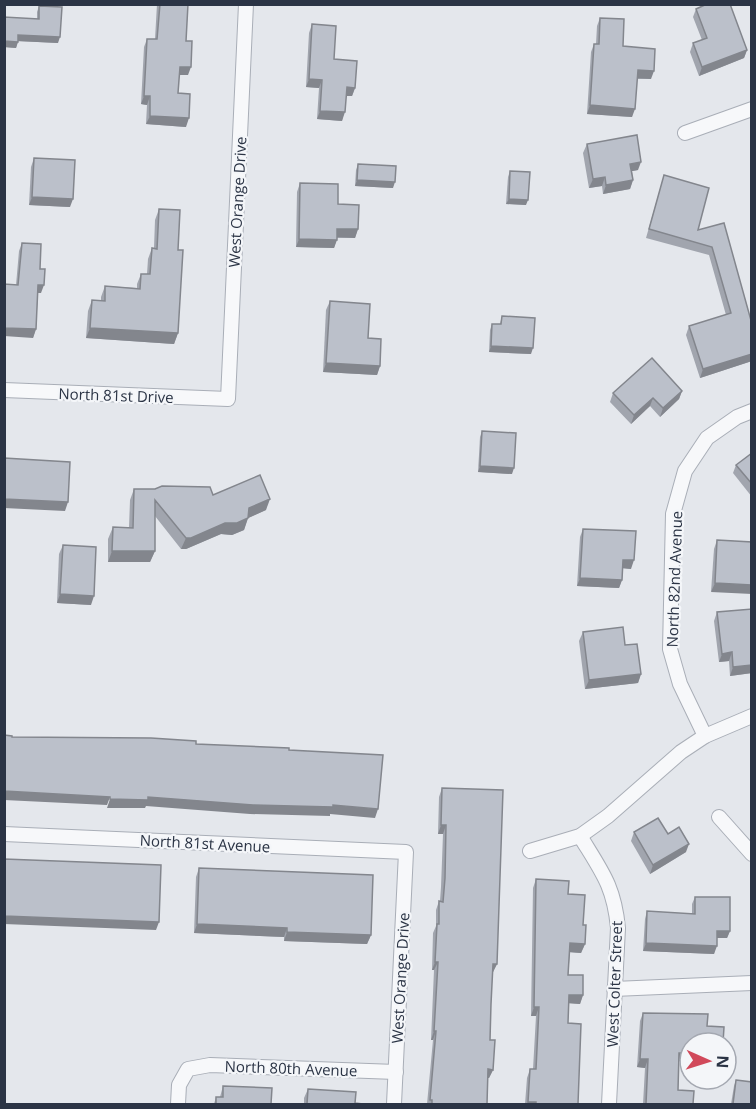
<svg xmlns="http://www.w3.org/2000/svg" width="756" height="1109" font-family="'Open Sans',sans-serif">
<style>
.lines{fill:none;stroke-linecap:round;stroke-linejoin:round}
.minor-casing{stroke:#a9aeb7;stroke-width:16}
.minor{stroke:#f7f8fa;stroke-width:14}
.wall{fill:#a1a5ae}
.shaded-wall{fill:#83868d}
.building{fill:#bbc0ca;stroke:#83868d;stroke-width:1.5}
.labels{text-anchor:middle;dominant-baseline:central;stroke-width:4.5;stroke-linejoin:round;paint-order:stroke}
.street-label{font-size:15px;fill:#2b3445;stroke:#f4f6f9}
</style>
<rect width="100%" height="100%" fill="#e4e7ec"/>
<g class="lines">
<defs>
<g id="minor">
<path d="M685,133L752,109"/>
<path d="M4,390L228,399L246,4"/>
<path d="M705,736L680,684L670,649L673,514L685,471L707,438L737,417L752,411"/>
<path d="M719,817L752,854"/>
<path d="M4,834L406,852L394,1104"/>
<path d="M580,836C602,872 614,886 618,928L609,1104"/>
<path d="M530,851L580,836L608,816L681,752L705,736L752,716"/>
<path d="M614,989L752,983"/>
<path d="M178,1104L179,1085L188,1069L210,1065L396,1072"/>
</g>
</defs>
<!-- minor casing -->
<use href="#minor" class="minor-casing"/>
<!-- minor -->
<use href="#minor" class="minor"/>
</g>
<!-- wall -->
<g class="wall">
<path d="M157,4H188L186,41L188,75H179L178,93L186,127L146,124L147,105L141,104L144,47L147,39H155Z"/>
<path d="M39,6L58,43L18,41L16,48L4,47L37,19V12Z"/>
<path d="M696,9L747,50L744,58L699,76L690,52L693,43L702,40L693,17Z"/>
<path d="M600,18L651,79H637L632,117L587,114L591,52L594,44H596L597,26Z"/>
<path d="M312,24L334,59L355,88L352,96H346L342,121L317,119L319,88L306,87L309,33Z"/>
<path d="M587,144L638,170L632,171L633,180L630,189L603,194L602,186L589,188L583,153Z"/>
<path d="M34,158L70,207L29,205L31,167Z"/>
<path d="M358,164L393,188L355,186L356,170Z"/>
<path d="M510,171L526,205L506,204L508,177Z"/>
<path d="M664,175L698,230L724,223L752,324V361L700,378L686,335L689,326L726,315L709,255L646,238Z"/>
<path d="M300,183L338,204L358,229L355,238H337L334,248L296,247L297,192Z"/>
<path d="M159,209L178,250V333L174,344L86,338L88,311L92,300L101,301V297L105,286L137,288V284L141,274H147L148,259L152,248H154L155,220Z"/>
<path d="M22,243L40,269L41,293H38L36,329L33,338L16,285L19,251Z"/>
<path d="M330,301L368,338L380,366L377,375L323,372L326,310Z"/>
<path d="M502,316L531,354L489,352L490,330L492,324H500Z"/>
<path d="M682,391L679,399L660,417L650,406L631,424L610,402L613,393Z"/>
<path d="M482,431L512,474L478,472L480,437Z"/>
<path d="M752,453V497L733,473L736,465Z"/>
<path d="M134,489L213,495L266,510L248,518L244,530L232,535L221,534L186,549H181L155,516V551L150,562H108V539L113,527L129,528L130,500Z"/>
<path d="M583,529L631,569L623,568L622,580L619,588L577,586L580,537Z"/>
<path d="M717,540L752,542L711,592L714,549Z"/>
<path d="M63,545L91,605L57,603L59,554Z"/>
<path d="M752,609V673L730,676L729,661L719,662L714,621L717,612Z"/>
<path d="M583,632L625,645L641,674L638,683L585,689L579,641Z"/>
<path d="M442,788L497,964L493,972H492L490,1040L493,1070L489,1078H488L487,1104H427L433,1040H431L434,970H432L433,933L436,926V910L439,901H440L441,887L443,834H438L439,797Z"/>
<path d="M634,832L686,852L650,874L631,841Z"/>
<path d="M199,868L371,935L367,944L284,941V937L194,933L196,877Z"/>
<path d="M536,879L568,894L583,925L585,944L581,953L570,952L568,975L583,995L580,1004L568,1003V1023L578,1104H525L527,1078L530,1069H533L536,1016H531L533,888Z"/>
<path d="M695,897L730,931L727,938H717L714,954L643,951L645,919L647,911L692,914V904Z"/>
<path d="M643,1013L690,1043V1062L679,1061L678,1090L693,1104H643L645,1068L637,1067L640,1021Z"/>
<path d="M736,1080L752,1104H731L734,1086Z"/>
<path d="M223,1086L271,1104H214L216,1097H220Z"/>
<path d="M308,1089L355,1103L363,1104H304V1098Z"/>
</g>
<!-- shaded-wall -->
<g class="shaded-wall">
<path d="M18,35L60,37L58,43L16,41Z"/>
<path d="M4,41L18,42L16,48L4,47Z"/>
<path d="M747,50L744,58L699,76L702,67Z"/>
<path d="M180,67H191L188,75H177Z"/>
<path d="M638,70L654,71L651,79L634,78Z"/>
<path d="M309,79L322,80L319,88L306,87Z"/>
<path d="M347,87L355,88L352,96H343Z"/>
<path d="M144,96H150L147,105L141,104Z"/>
<path d="M590,105L635,109L632,117L587,114Z"/>
<path d="M320,111L345,112L342,121L317,119Z"/>
<path d="M150,116L189,118L186,127L146,124Z"/>
<path d="M641,162L638,170L627,172L630,164Z"/>
<path d="M605,177L602,186L589,188L593,179Z"/>
<path d="M357,180L395,182L393,188L355,186Z"/>
<path d="M633,180L630,189L603,194L606,185Z"/>
<path d="M32,197L73,199L70,207L29,205Z"/>
<path d="M509,199L528,200L526,205L506,204Z"/>
<path d="M337,229H358L355,238L334,237Z"/>
<path d="M299,239L337,240L334,248L296,247Z"/>
<path d="M38,285H44L41,293H35Z"/>
<path d="M4,328L36,329L33,338L4,336Z"/>
<path d="M90,328L178,333L174,344L86,338Z"/>
<path d="M491,346L533,348L531,354L489,352Z"/>
<path d="M752,354V361L700,378L703,369Z"/>
<path d="M326,363L380,366L377,375L323,372Z"/>
<path d="M682,391L679,399L660,417L663,408Z"/>
<path d="M653,398L650,406L631,424L634,415Z"/>
<path d="M480,466L514,468L512,474L478,472Z"/>
<path d="M4,499L68,502L65,511L4,508Z"/>
<path d="M270,499L266,510L244,520L249,508Z"/>
<path d="M248,518L244,530L232,535L221,534L186,549H181L186,538L225,523Z"/>
<path d="M112,551H155L150,562H108Z"/>
<path d="M623,560H634L631,569L620,568Z"/>
<path d="M580,578L622,580L619,588L577,586Z"/>
<path d="M715,583L752,585V594L711,592Z"/>
<path d="M60,594L94,596L91,605L57,603Z"/>
<path d="M732,652L729,661L719,662L722,654Z"/>
<path d="M752,665V673L730,676L733,667Z"/>
<path d="M641,674L638,683L585,689L589,680Z"/>
<path d="M4,791L110,797L107,805L4,800Z"/>
<path d="M148,797L333,805L378,809L375,818L330,814V816L250,814L146,806L145,808H107L110,799Z"/>
<path d="M441,825H446L443,834H438Z"/>
<path d="M689,844L686,852L650,874L653,865Z"/>
<path d="M4,916L159,922L156,930L4,924Z"/>
<path d="M197,924L287,928L284,937L194,933Z"/>
<path d="M717,931H730L727,938H714Z"/>
<path d="M287,932L371,935L367,944L284,941Z"/>
<path d="M570,943L585,944L581,953L567,952Z"/>
<path d="M646,943L717,946L714,954L643,951Z"/>
<path d="M435,962H438L434,970H432Z"/>
<path d="M493,964H497L493,972H490Z"/>
<path d="M569,995H583L580,1004L566,1003Z"/>
<path d="M534,1007H539L536,1016H531Z"/>
<path d="M434,1031H436L433,1040H431Z"/>
<path d="M679,1053H690V1062L676,1061Z"/>
<path d="M640,1059H648L645,1068L637,1067Z"/>
<path d="M488,1069L493,1070L489,1078H485Z"/>
<path d="M528,1102H536L535,1104H527Z"/>
</g>
<!-- building -->
<g class="building">
<path d="M160,4H188L186,41H192L191,67H180L178,93L190,94L189,118L150,116V96H144L147,39H157Z"/>
<path d="M707,4H730L747,50L702,67L693,43L707,38L696,9Z"/>
<path d="M39,6L62,7L60,37L18,35V42L4,41V17L39,19Z"/>
<path d="M600,18L624,19L623,46L655,49L654,71L638,70L635,109L590,105L594,44H599Z"/>
<path d="M312,24L336,26L334,59L357,61L355,88L347,87L345,112L320,111L322,80L309,79Z"/>
<path d="M637,135L641,162L630,164L633,180L606,185L605,177L593,179L587,144Z"/>
<path d="M34,158L75,160L73,199L32,197Z"/>
<path d="M358,164L396,166L395,182L357,180Z"/>
<path d="M510,171L530,172L528,200L509,199Z"/>
<path d="M664,175L709,188L698,230L724,223L752,324V354L703,369L689,326L731,313L712,247L649,229Z"/>
<path d="M300,183L338,184V204L359,205L358,229H337V240L299,239Z"/>
<path d="M159,209L180,210L178,250H183L178,333L90,328L92,300L105,301V286L140,289L141,274H150L152,248L157,249Z"/>
<path d="M22,243L41,244L40,269H45L44,285H38L36,329L4,328V284L18,285Z"/>
<path d="M330,301L370,304L368,338L381,339L380,366L326,363Z"/>
<path d="M502,316L535,318L533,348L491,346L492,324H501Z"/>
<path d="M652,358L682,391L663,408L653,398L634,415L613,393Z"/>
<path d="M482,431L516,433L514,468L480,466Z"/>
<path d="M752,453V484L736,465Z"/>
<path d="M4,458L70,462L68,502L4,499Z"/>
<path d="M260,475L270,499L249,508L248,518L237,523H225L191,538H186L155,500V551H112L113,527L133,528L134,489H155L162,486L210,487L213,495Z"/>
<path d="M583,529L636,531L634,560H623L622,580L580,578Z"/>
<path d="M717,540L752,542V585L715,583Z"/>
<path d="M63,545L96,547L94,596L60,594Z"/>
<path d="M752,609V665L733,667L732,652L722,654L717,612Z"/>
<path d="M623,627L625,645L637,644L641,674L589,680L583,632Z"/>
<path d="M4,735L12,736V737L151,738L196,741V744L289,748V750L383,755L378,809L333,805V807L253,805L148,797V800L110,799V797L4,791Z"/>
<path d="M442,788L503,790L497,964H493L491,1004L490,1040H495L493,1070L488,1069L487,1104H432V1100H430L436,1031H434L438,962H435L437,924H439V901L443,902L445,878L446,825H441Z"/>
<path d="M658,818L668,834L679,827L689,844L653,865L634,832Z"/>
<path d="M4,859L161,865L159,922L4,916Z"/>
<path d="M199,868L373,875L371,935L287,932V928L197,924Z"/>
<path d="M536,879L569,881L568,894L585,895L583,925H586L585,944L570,943L568,975H583V995H569L568,1023L581,1024L578,1104H536V1102H528L530,1069H536L539,1007H534Z"/>
<path d="M695,897H730V931H717V946L646,943L647,911L695,914Z"/>
<path d="M643,1013L708,1014L707,1026L724,1027L723,1043H690V1053H679L678,1090L694,1091L693,1104H646L648,1059H640Z"/>
<path d="M736,1080L752,1082V1104H733Z"/>
<path d="M223,1086L272,1088L271,1104H216V1097H223Z"/>
<path d="M308,1089L356,1092L355,1103L363,1104H307Z"/>
</g>
<g class="labels">
<!-- street labels -->
<g class="street-label">
<text transform="translate(237 202) rotate(-87)">West Orange Drive</text>
<text transform="translate(116 395) rotate(2)">North 81st Drive</text>
<text transform="translate(674 579) rotate(-88)">North 82nd Avenue</text>
<text transform="translate(205 843) rotate(3)">North 81st Avenue</text>
<text transform="translate(400 978) rotate(-87)">West Orange Drive</text>
<text transform="translate(614 984) rotate(-88)">West Colter Street</text>
<text transform="translate(291 1068) rotate(2)">North 80th Avenue</text>
</g>
</g>
<!-- border -->
<rect width="756" height="1109" fill="none" stroke="#2b3445" stroke-width="12"/>
<!-- north arrow -->
<g transform="translate(708 1061) rotate(93)"><circle r="28" fill="#f4f6f9" stroke="#a4a8b1" stroke-width="1.5"/>
<path d="M0-4.5L10 22L0 15L-10 22Z" fill="#d1495b"/>
<text y="-9" font-size="16" font-weight="bold" text-anchor="middle" fill="#2b3445">N</text>
</g>
</svg>
